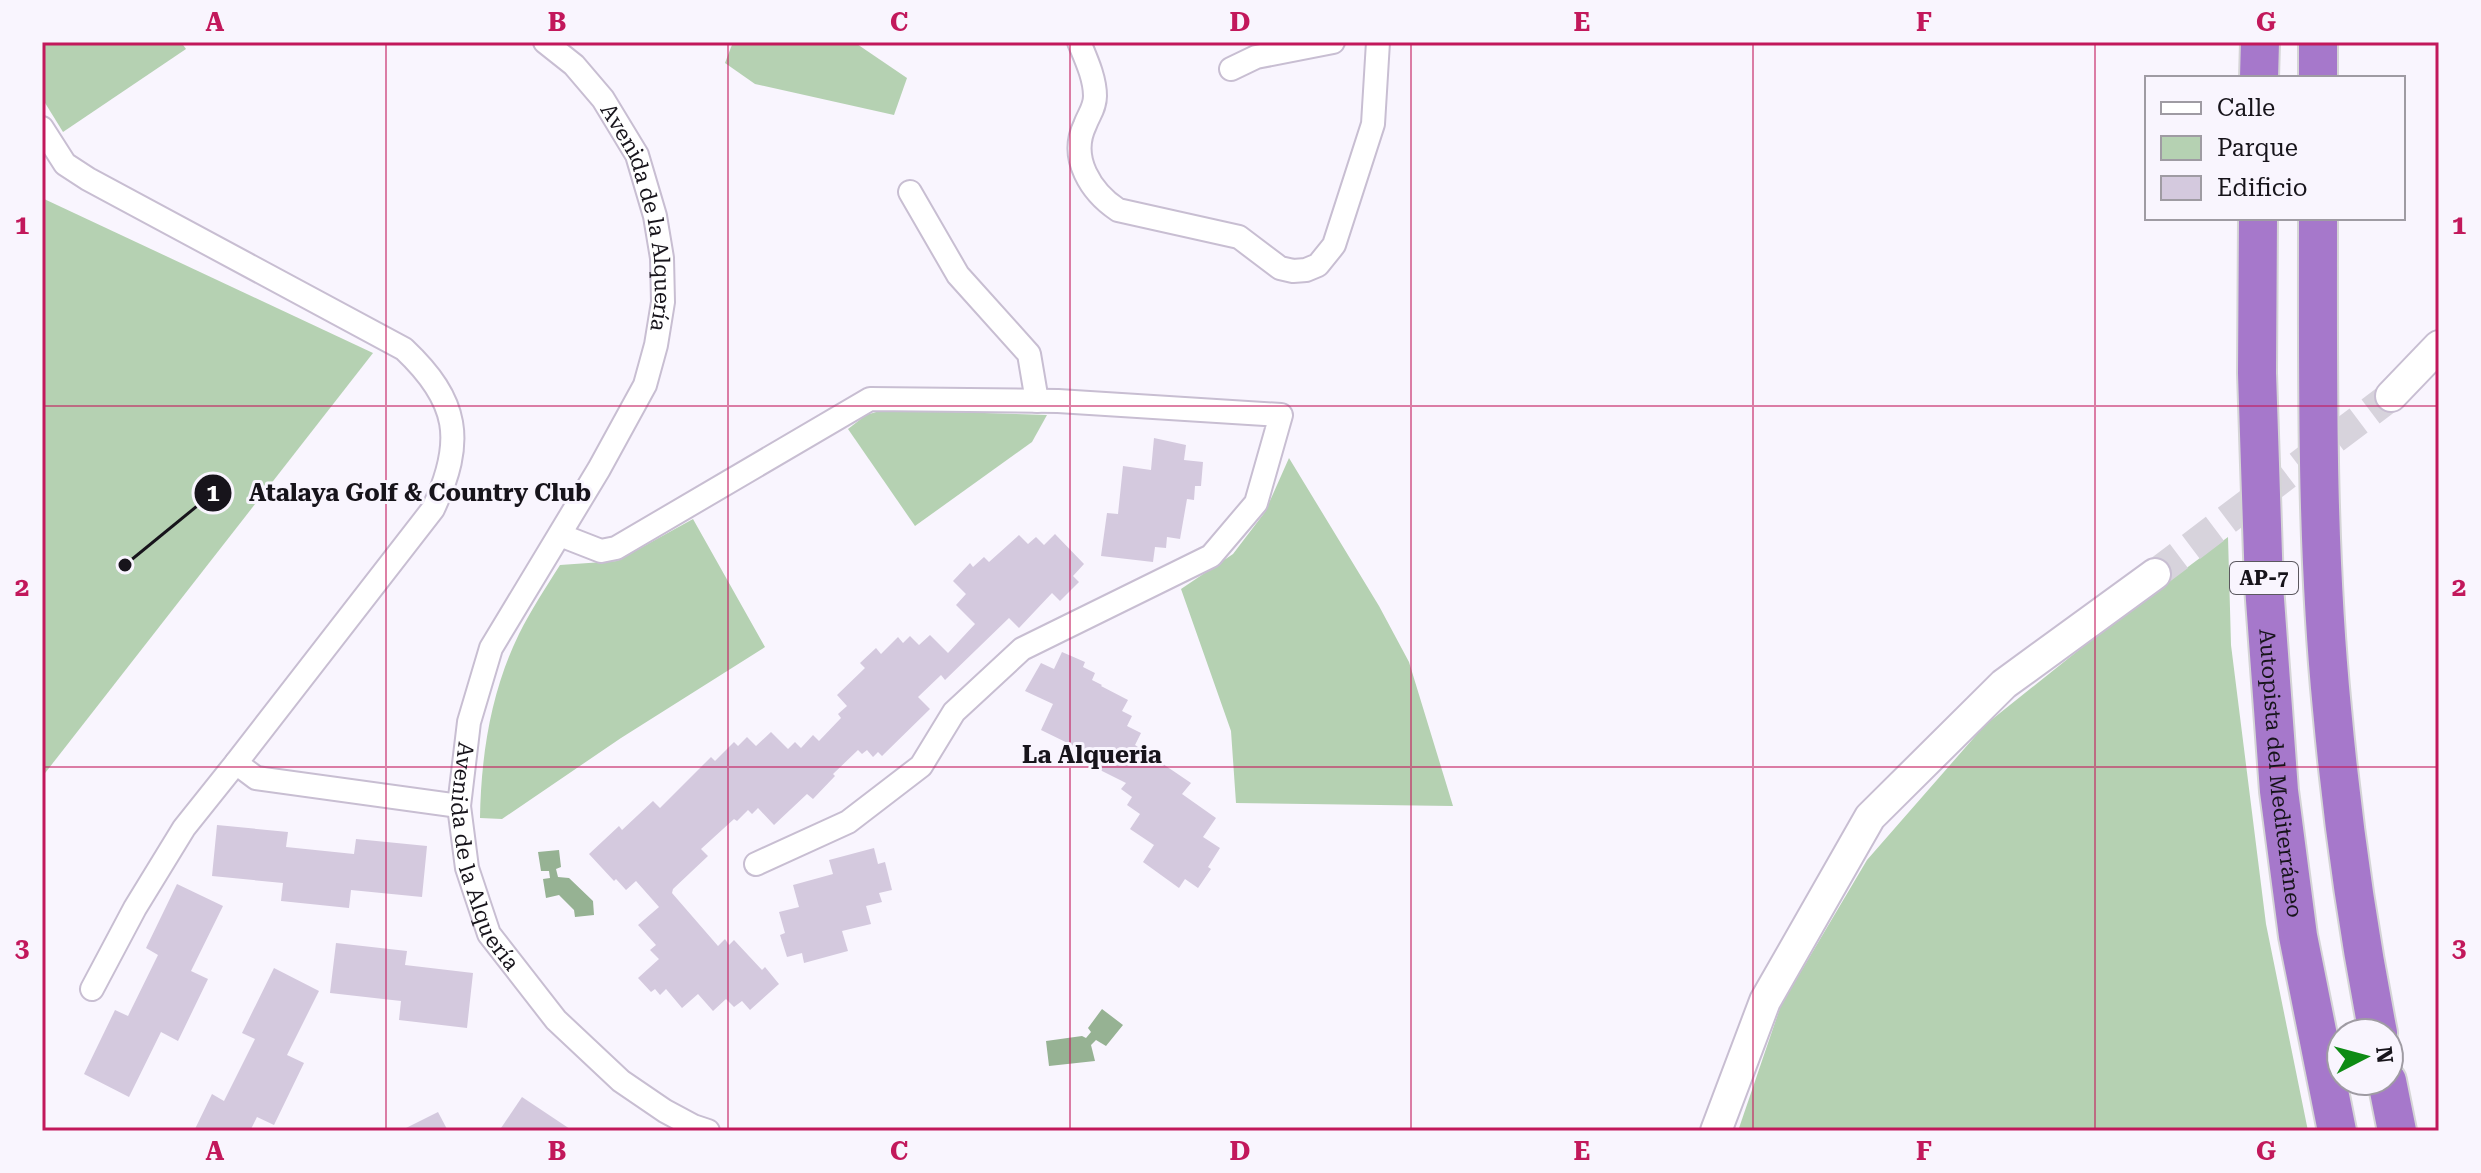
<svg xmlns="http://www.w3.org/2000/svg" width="2481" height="1173" font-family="'Roboto Serif',serif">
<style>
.green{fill:#b5d1b2}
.water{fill:#96b293}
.building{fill:#d4c9de}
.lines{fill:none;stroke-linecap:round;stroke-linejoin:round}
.secondary-tunnel{stroke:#d7d3dc;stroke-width:30;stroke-dasharray:30 15;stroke-linecap:butt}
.street-casing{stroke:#c8bed2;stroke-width:26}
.secondary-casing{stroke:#c8bed2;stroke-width:34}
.highway-casing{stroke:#d5d5d6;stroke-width:42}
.street{stroke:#fff;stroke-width:22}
.secondary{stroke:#fff;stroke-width:30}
.highway{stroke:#a678cb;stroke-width:38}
.grid{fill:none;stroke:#c2185b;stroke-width:2;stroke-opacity:0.55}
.labels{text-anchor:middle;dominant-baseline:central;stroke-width:6;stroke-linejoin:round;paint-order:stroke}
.shield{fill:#f9f5fe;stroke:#5b585f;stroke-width:2}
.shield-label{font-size:20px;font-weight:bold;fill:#17141b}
.street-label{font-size:22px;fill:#17141b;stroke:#f9f5fe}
.neighbourhood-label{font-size:24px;font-weight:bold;fill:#17141b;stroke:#f9f5fe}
.leader{fill:none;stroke:#17141b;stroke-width:3}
.callout-dot{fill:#17141b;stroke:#f9f5fe;stroke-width:3}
.mark-label{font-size:24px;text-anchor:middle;font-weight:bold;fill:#fff}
.callout-label{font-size:24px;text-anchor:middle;font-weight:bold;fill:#17141b;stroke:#f9f5fe;stroke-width:6;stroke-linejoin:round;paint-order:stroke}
.neatline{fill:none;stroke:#c2185b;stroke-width:3}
.grid-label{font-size:26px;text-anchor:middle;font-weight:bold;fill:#c2185b}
</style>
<rect width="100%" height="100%" fill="#f9f5fe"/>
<!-- green -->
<g class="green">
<path d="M42,42H181L186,49L63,132L42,98Z"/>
<path d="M733,42H854L907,78L894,115L755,84L725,63Z"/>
<path d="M42,198L373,353L42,777Z"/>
<path d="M883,410H884L1047,415L1032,442L915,526L848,429L866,415Z"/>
<path d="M1289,458L1379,606L1409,662L1453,806L1236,803L1231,731L1181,589L1233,554L1265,512Z"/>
<path d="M693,519L765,647L621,738L502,819L480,818C481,755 491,691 519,634C531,610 546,587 560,565L617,561Z"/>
<path d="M2228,537L2231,645L2266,924L2308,1131H1738L1781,1005L1867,860L1985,725L2105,629Z"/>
</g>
<!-- water -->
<g class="water">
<path d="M559,850L561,867L556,869L558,877L569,878L593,901L594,915L575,917L574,910L559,895L546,898L543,879L550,878L549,871H541L538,852Z"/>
<path d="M1102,1009L1123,1025L1106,1046L1096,1040L1091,1045L1095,1061L1049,1066L1046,1041L1082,1036L1086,1038L1091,1032L1088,1028Z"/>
</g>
<!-- building -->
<g class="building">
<path d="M1154,438L1186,445L1184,460L1203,462L1201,486H1195L1194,500L1187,499L1180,539L1167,537L1166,548L1155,547L1153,562L1101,556L1107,513L1118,514L1123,466L1151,470Z"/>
<path d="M1055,534L1084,564L1073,576L1079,582L1060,601L1052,593L1019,628L1009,618L945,680L941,675L918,697L930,709L882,756L878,752L873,757L867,750L862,754L858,750L833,774L835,776L813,799L807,794L774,825L758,808L752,814L748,810L737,821L734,819L701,849L708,856L673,889L672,893L718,946L725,939L729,945L734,940L762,970L765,967L779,984L750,1010L742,1001L734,1007L726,999L713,1011L698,994L682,1008L666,989L660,995L655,989L651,992L638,978L659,959L650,950L656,945L638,925L659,907L636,881L626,890L616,879L614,881L589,854L619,826L622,830L653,801L660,808L711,757L715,761L734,742L738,746L747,737L756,746L771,732L788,749L795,742L801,748L813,735L819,741L841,718L838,714L847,706L837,695L865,668L860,663L876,648L881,654L898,637L903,643L910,636L919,645L930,635L948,653L975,624L956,605L966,594L953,581L970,563L973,567L984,557L989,562L1019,535L1028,544L1036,537L1044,545Z"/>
<path d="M1062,652L1085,662L1083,667L1095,673L1092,680L1102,685L1101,686L1128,700L1122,711L1132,716L1127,726L1141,733L1135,745L1191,783L1182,794L1216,818L1203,837L1220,848L1208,867L1211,869L1198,888L1185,879L1179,888L1143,862L1154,845L1130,829L1140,814L1127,805L1132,797L1121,789L1126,783L1080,760L1084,751L1041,730L1053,704L1025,691L1041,663L1054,669Z"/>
<path d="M217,825L288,832L286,847L354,854L356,839L427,846L422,897L351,890L349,908L281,901L283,883L212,876Z"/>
<path d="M874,848L878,864L885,862L892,890L879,893L882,902L866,906L871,924L842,931L848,951L804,963L802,953L787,957L780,935L785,933L779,912L799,907L793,885L833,874L829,860Z"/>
<path d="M177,884L223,906L191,971L208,979L178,1041L161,1032L129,1097L84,1074L115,1010L128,1016L158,955L146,948Z"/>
<path d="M336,943L407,951L405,965L473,973L467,1028L399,1020L401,1001L330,993Z"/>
<path d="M274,968L319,991L287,1055L304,1063L274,1125L257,1117L250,1131H194L212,1094L224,1101L255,1039L242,1033Z"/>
<path d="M522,1097L573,1131H499Z"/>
<path d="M438,1112L448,1131H400Z"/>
</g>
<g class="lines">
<!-- secondary-tunnel -->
<path class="secondary-tunnel" d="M2155,574L2391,396"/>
<defs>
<g id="street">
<path id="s1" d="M545,42L574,65L603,99L637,155L655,216L662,258L663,302L656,345L645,385L599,469L491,648L469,722L459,806L467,868L489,934L556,1020L621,1081L665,1111L693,1126L708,1131"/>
<path d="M1079,42C1086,59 1095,78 1095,96C1095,108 1089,114 1085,125C1069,158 1091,192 1118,210L1239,237L1280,268L1293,271L1306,270L1318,265L1334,245L1373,124L1378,42"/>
<path d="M1231,69L1256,57L1333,42"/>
<path d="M42,128L65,164L88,179L404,349C459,401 465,441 433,509L236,763L256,778L459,806"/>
<path d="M910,192L958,275L1029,354L1037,401"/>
<path d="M560,535L601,551L616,548L870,399L1058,401L1281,415L1256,503L1211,556L1022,649L954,712L921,766L848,822L756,864"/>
<path d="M92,989L135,908L184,828L236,763"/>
</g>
<g id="secondary">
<path d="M2391,396L2439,346"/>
<path d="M1716,1131L1765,1001L1870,817L2004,684L2155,574"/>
</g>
<g id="highway">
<path d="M2259,78L2260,42"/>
<path d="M2318,78V42"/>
<path id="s2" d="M2258,218L2257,373L2264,586L2279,791L2298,936L2337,1131"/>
<path d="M2318,218C2318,381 2316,546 2332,709C2342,818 2357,926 2378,1033"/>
<path d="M2387,1081L2397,1131"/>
</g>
</defs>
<!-- street casing -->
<use href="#street" class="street-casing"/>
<!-- secondary casing -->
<use href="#secondary" class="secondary-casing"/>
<!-- highway casing -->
<use href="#highway" class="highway-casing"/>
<!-- street -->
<use href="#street" class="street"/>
<!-- secondary -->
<use href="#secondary" class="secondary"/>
<!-- highway -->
<use href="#highway" class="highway"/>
</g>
<!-- grid -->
<path class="grid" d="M386,42V1131M728,42V1131M1070,42V1131M1411,42V1131M1753,42V1131M2095,42V1131M42,406H2439M42,767H2439"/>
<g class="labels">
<!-- shield labels -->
<rect class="shield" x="2230" y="562" width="68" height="32" rx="6"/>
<g class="shield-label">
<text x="2264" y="578">AP-7</text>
</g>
<!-- street labels -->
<g class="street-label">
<text stroke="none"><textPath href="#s1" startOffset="208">Avenida de la Alquería</textPath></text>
<text stroke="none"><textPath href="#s2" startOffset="556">Autopista del Mediterráneo</textPath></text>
<text stroke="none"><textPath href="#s1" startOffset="904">Avenida de la Alquería</textPath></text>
</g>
<!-- neighbourhood labels -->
<g class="neighbourhood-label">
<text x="1092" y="755">La Alqueria</text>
</g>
</g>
<!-- callouts -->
<path class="leader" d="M125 565L213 493"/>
<g class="callout-dot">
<circle cx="125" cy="565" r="8"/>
<circle cx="213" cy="493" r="20"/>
</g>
<g class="mark-label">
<text x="213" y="501">1</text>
</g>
<g class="callout-label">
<text x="420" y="501">Atalaya Golf &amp; Country Club</text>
</g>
<!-- border -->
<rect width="2481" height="1173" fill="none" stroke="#f9f5fe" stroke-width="88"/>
<!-- legend -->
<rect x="2145" y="76" width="260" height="144" fill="#f9f5fe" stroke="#9f9ba3" stroke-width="2"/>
<rect x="2161" y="102" width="40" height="12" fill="#ffffff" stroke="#9f9ba3" stroke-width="2"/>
<text x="2217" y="116" font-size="24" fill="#17141b">Calle</text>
<rect x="2161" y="136" width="40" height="24" fill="#b5d1b2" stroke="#9f9ba3" stroke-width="2"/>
<text x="2217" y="156" font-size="24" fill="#17141b">Parque</text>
<rect x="2161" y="176" width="40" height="24" fill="#d4c9de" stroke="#9f9ba3" stroke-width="2"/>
<text x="2217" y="196" font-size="24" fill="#17141b">Edificio</text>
<!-- north arrow -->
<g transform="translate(2365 1057) rotate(84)"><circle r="38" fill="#f9f5fe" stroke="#9f9ba3" stroke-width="2"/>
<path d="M0-6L14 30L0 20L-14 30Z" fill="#0e8b14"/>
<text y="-12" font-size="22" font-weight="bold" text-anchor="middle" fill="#17141b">N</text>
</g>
<rect x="44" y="44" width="2393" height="1085" class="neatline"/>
<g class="grid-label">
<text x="215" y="31">A</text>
<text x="557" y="31">B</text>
<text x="899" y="31">C</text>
<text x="1240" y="31">D</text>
<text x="1582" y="31">E</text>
<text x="1924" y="31">F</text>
<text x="2266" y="31">G</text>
<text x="22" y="234">1</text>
<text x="2459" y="234">1</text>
<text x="22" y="596">2</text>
<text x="2459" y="596">2</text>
<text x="22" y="957">3</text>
<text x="2459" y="957">3</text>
<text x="215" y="1160">A</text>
<text x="557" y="1160">B</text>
<text x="899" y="1160">C</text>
<text x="1240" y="1160">D</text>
<text x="1582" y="1160">E</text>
<text x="1924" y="1160">F</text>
<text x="2266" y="1160">G</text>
</g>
</svg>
